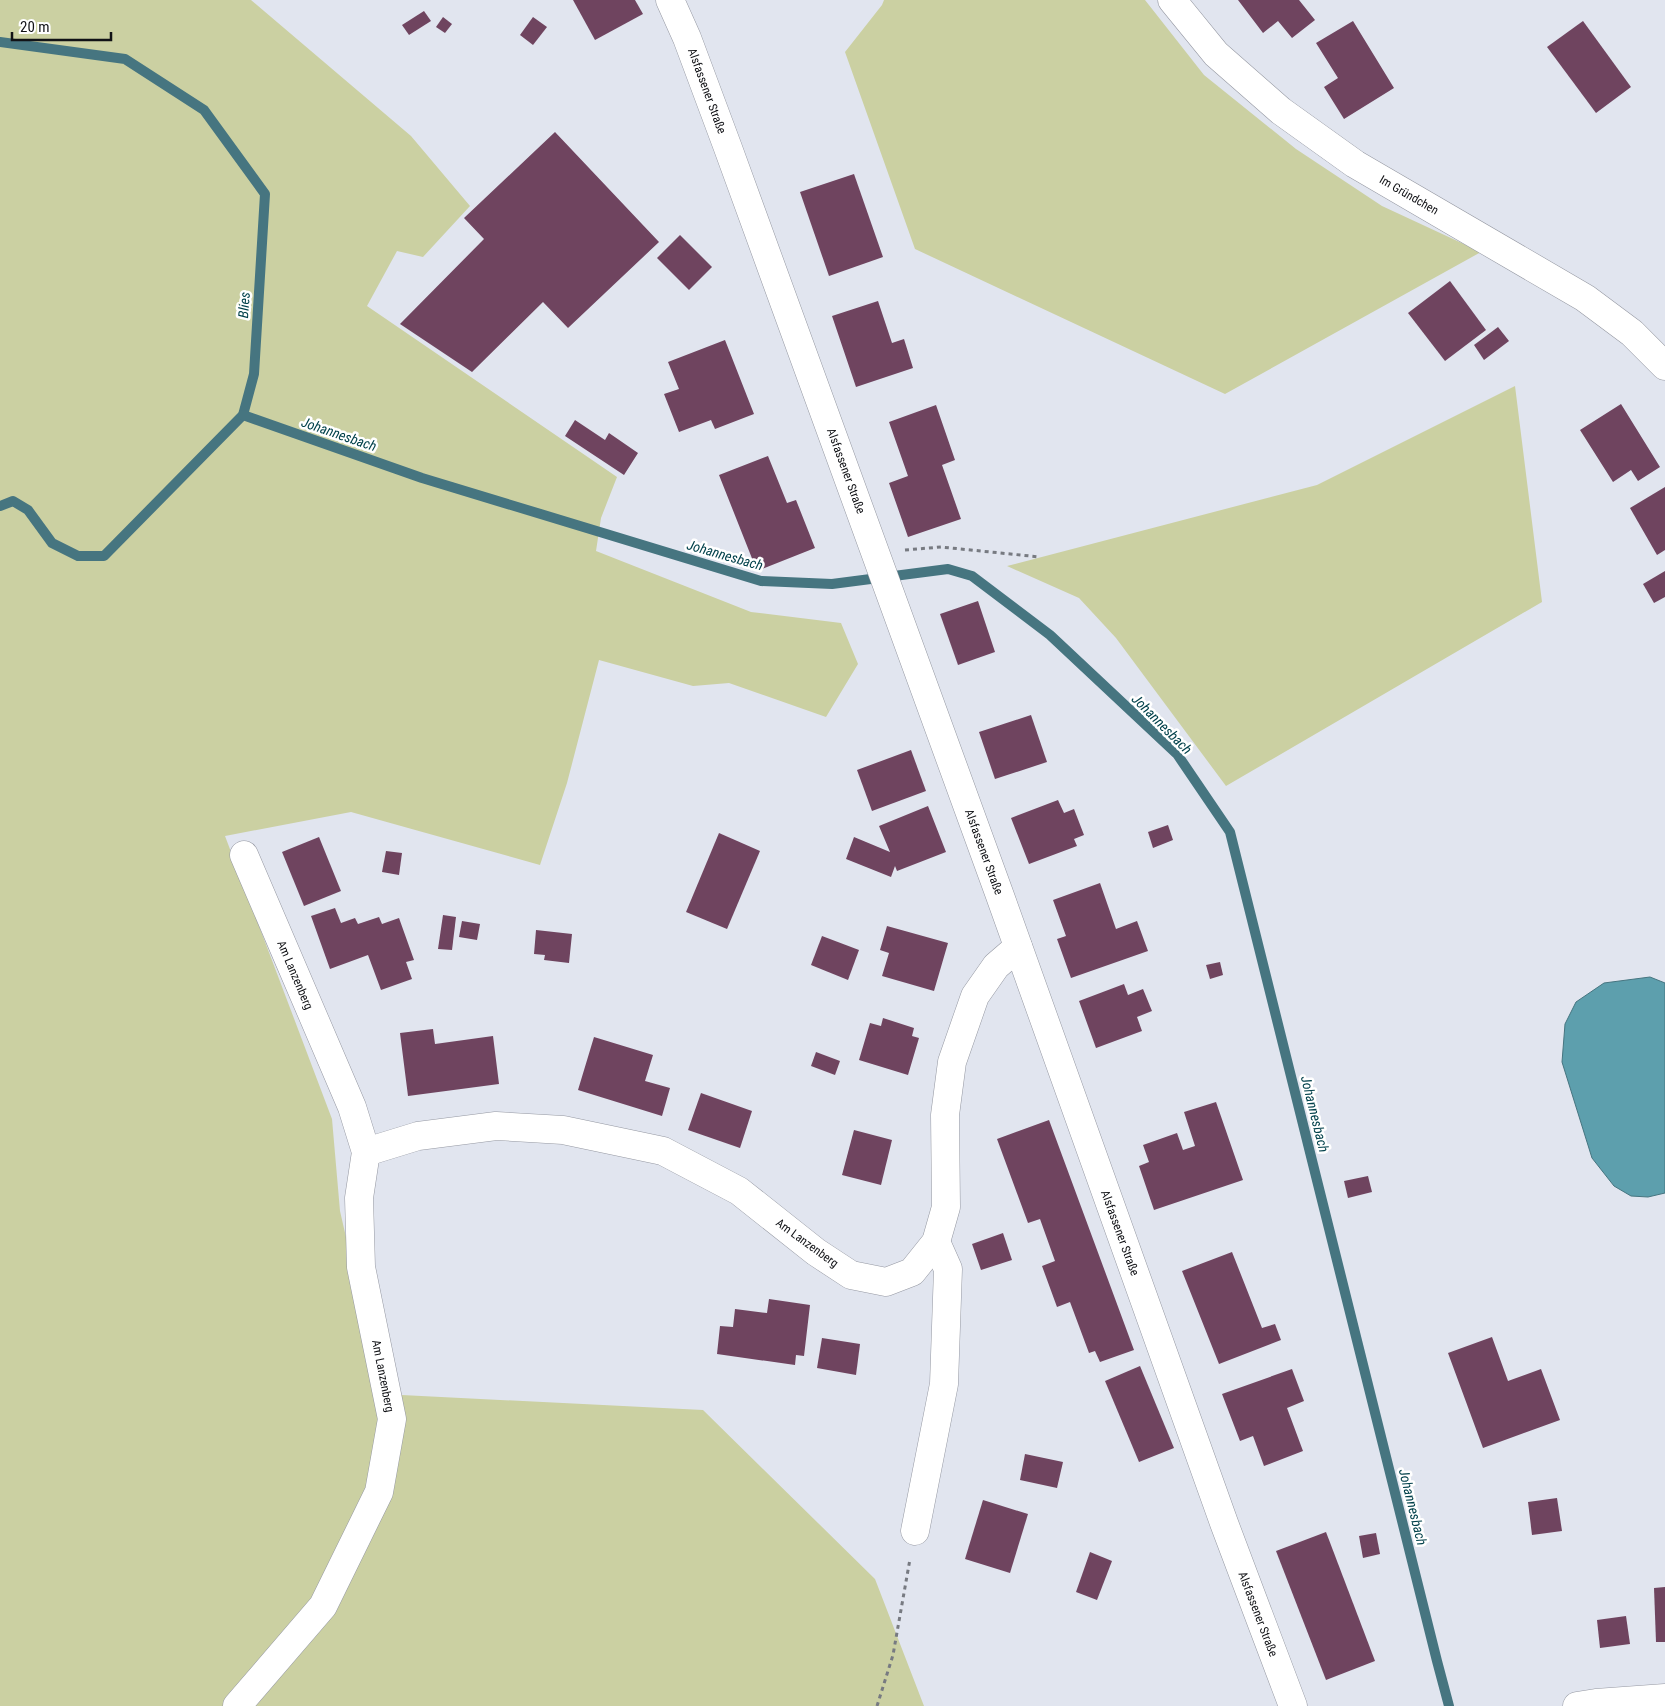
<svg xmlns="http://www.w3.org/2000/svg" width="1665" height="1706" font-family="'Roboto Condensed',sans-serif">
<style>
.green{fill:#cbd0a2}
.water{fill:#5d9fad;stroke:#467580}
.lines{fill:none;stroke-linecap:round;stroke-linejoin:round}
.stream{stroke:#467580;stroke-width:10}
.building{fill:#6f445f}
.minor-casing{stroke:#9598a2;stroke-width:29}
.major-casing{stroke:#9598a2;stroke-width:29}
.path{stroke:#777a81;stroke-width:3;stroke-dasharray:4 4;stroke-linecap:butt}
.minor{stroke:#fff;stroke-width:28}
.major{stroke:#fff;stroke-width:28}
.labels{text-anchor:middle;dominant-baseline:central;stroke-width:5;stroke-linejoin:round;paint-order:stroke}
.street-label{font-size:12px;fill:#111216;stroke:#fff}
.water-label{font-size:14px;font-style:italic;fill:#00404a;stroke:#fff}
</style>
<rect width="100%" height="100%" fill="#e1e5ef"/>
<!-- green -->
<g class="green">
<path d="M0,0H251L411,136L470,206L423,257L397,251L367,306L617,477L601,518L596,551L751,612L841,623L858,664L826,717L729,683L693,686L599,660L567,783L540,865L351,812L225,836L332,1119L340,1211L382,1394L703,1410L875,1579L924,1706H0Z"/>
<path d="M884,0H1145L1204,75L1296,149L1382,206L1481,252L1225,394L915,249L845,52L882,5Z"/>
<path d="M1515,386L1542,602L1226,786L1116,638L1079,598L1007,566L1317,485Z"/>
</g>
<!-- water -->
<path class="water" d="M1650,977L1665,983V1193L1648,1197L1631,1196L1614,1186L1592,1158L1562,1062L1565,1024L1576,1002L1604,983Z"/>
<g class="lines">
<!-- stream -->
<g class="stream">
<path d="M0,42L125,59L204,110L265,194L254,374L243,415L104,556H78L52,543L28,510L13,501L0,506"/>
<path d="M243,415L422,478L761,581L832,584L948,569L972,576L1050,635L1177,754L1230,832L1437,1661L1449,1706"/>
</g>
</g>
<!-- building -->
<g class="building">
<path d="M573,0H635L643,14L595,40Z"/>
<path d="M1238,0H1299L1315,20L1292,38L1278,21L1263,33Z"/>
<path d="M424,11L431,21L409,35L402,25Z"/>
<path d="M443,17L452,24L445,33L436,27Z"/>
<path d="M533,17L547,27L533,45L520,35Z"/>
<path d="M1353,21L1394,88L1344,119L1324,87L1338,78L1316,43Z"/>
<path d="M1583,21L1631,87L1596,113L1547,47Z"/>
<path d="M555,132L659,242L568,328L543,302L472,372L400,324L484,239L464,218Z"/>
<path d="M854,174L883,257L829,276L800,192Z"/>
<path d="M680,235L712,267L689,290L657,258Z"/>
<path d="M1450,281L1486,330L1445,361L1408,313Z"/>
<path d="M878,301L892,343L904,339L913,368L856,387L832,316Z"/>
<path d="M1498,327L1509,341L1484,360L1474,345Z"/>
<path d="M725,340L754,414L715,429L711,420L679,432L664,394L679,389L668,362Z"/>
<path d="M1621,404L1660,467L1638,481L1631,470L1613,482L1580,430Z"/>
<path d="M936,405L955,460L942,465L961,519L908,537L889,483L908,476L889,422Z"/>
<path d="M575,420L605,440L609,433L638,453L624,475L565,436Z"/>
<path d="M768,456L787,503L796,500L815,548L757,571L719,475Z"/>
<path d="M1665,487V550L1657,555L1630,508Z"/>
<path d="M1665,571V597L1654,603L1643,584Z"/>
<path d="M978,601L995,652L958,665L940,614Z"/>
<path d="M1031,715L1047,762L995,779L979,732Z"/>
<path d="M911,750L926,791L872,811L857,770Z"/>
<path d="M1058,800L1064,813L1074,809L1084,835L1074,839L1077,846L1029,864L1011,818Z"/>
<path d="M928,806L946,852L897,871L895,866L891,877L846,859L854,837L890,852L879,826Z"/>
<path d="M1168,825L1173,840L1153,848L1148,832Z"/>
<path d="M719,833L760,851L727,929L686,912Z"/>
<path d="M319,837L341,891L304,906L282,852Z"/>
<path d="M386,851L402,853L399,875L382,872Z"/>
<path d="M1100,883L1116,929L1137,921L1148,951L1071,978L1057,939L1066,936L1053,900Z"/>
<path d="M335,908L341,923L355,918L358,924L379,917L382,924L399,918L414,960L406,962L412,979L381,990L368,955L330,969L311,916Z"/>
<path d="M443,915L456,917L452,950L438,949Z"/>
<path d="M462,921L480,924L477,940L459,937Z"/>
<path d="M887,926L948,943L934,991L882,976L889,953L880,950Z"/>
<path d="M536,930L572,934L569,963L544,960L545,955L534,954Z"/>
<path d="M822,936L859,950L848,980L811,965Z"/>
<path d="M1220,962L1223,975L1210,979L1206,965Z"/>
<path d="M1124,984L1128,995L1143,989L1152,1011L1137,1017L1142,1031L1096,1048L1079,1001Z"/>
<path d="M883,1018L914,1028L912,1036L919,1038L908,1075L859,1060L870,1023L881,1026Z"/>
<path d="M433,1029L435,1044L493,1036L499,1084L408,1096L400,1033Z"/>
<path d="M594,1037L653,1055L645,1081L670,1088L662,1116L578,1090Z"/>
<path d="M816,1052L840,1061L835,1075L811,1066Z"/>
<path d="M701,1093L752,1111L740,1148L688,1130Z"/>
<path d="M1216,1102L1243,1180L1154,1210L1139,1166L1149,1162L1143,1145L1177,1133L1183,1150L1195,1146L1184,1112Z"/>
<path d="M1049,1120L1134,1350L1100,1362L1095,1351L1089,1353L1070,1302L1057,1307L1042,1266L1055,1261L1040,1219L1028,1223L997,1139Z"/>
<path d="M854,1130L892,1140L881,1185L842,1175Z"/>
<path d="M1368,1176L1372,1192L1348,1198L1344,1181Z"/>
<path d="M1003,1233L1012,1260L981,1270L972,1244Z"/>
<path d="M1232,1252L1262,1328L1275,1324L1281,1340L1219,1364L1182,1271Z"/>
<path d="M769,1299L810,1305L804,1356L796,1355L795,1365L717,1354L720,1326L733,1327L735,1309L767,1313Z"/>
<path d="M1492,1337L1508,1381L1541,1369L1560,1420L1483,1448L1448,1353Z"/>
<path d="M822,1338L860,1344L856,1375L817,1368Z"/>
<path d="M1140,1366L1174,1448L1139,1462L1105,1381Z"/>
<path d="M1292,1369L1304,1401L1287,1408L1303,1451L1264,1466L1253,1436L1240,1441L1222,1394Z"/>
<path d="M1025,1454L1063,1462L1057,1488L1020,1480Z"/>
<path d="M1557,1498L1562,1531L1532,1535L1528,1502Z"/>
<path d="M983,1500L1028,1514L1010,1573L965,1559Z"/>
<path d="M1326,1532L1375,1661L1326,1680L1276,1551Z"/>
<path d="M1376,1533L1380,1554L1363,1558L1359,1536Z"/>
<path d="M1090,1552L1112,1561L1097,1600L1076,1592Z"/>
<path d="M1665,1587V1642H1656L1654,1588Z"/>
<path d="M1626,1616L1630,1644L1600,1648L1597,1620Z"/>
</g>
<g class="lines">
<defs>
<g id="minor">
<path d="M1172,0L1216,54L1281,111L1355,164L1585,298L1632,333L1665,366"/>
<path d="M366,1152L418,1136L496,1126L563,1130L663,1151L739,1191L816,1252L851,1275L886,1282L912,1272L936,1242L946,1207L945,1115L952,1062L975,996L996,966L1018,947"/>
<path d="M915,1531L944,1384L948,1269L936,1242"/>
<path d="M237,1706L323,1606L379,1492L392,1419L361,1267L359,1198L366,1152L352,1107L244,855"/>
<path d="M1577,1706L1596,1703L1665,1698"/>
</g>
<path id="major" d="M670,0L687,38L728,148L999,893L1224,1523L1293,1706"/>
</defs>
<!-- minor casing -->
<use href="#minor" class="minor-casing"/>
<!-- major casing -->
<use href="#major" class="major-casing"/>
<!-- path -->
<g class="path">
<path d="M905,550L941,547L1040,557"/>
<path d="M877,1706L893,1655L910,1559"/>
</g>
<!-- minor -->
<use href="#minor" class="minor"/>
<!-- major -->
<use href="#major" class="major"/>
</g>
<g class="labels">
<!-- street labels -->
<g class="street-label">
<text transform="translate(707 91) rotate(70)">Alsfassener Straße</text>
<text transform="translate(1409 195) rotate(30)">Im Gründchen</text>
<text transform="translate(846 471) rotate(70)">Alsfassener Straße</text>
<text transform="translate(984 852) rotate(70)">Alsfassener Straße</text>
<text transform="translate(295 975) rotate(67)">Am Lanzenberg</text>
<text transform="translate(1120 1233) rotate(70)">Alsfassener Straße</text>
<text transform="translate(807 1243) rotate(36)">Am Lanzenberg</text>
<text transform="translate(383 1376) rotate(79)">Am Lanzenberg</text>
<text transform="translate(1258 1614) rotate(69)">Alsfassener Straße</text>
</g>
<!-- water labels -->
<g class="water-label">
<text transform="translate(244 305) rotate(-86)">Blies</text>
<text transform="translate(339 434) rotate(19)">Johannesbach</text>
<text transform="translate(725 555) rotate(16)">Johannesbach</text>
<text transform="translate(1162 724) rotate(45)">Johannesbach</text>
<text transform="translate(1315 1114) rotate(76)">Johannesbach</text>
<text transform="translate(1413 1507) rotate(76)">Johannesbach</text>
</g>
</g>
<!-- scale -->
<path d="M12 32v8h99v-8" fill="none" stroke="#111216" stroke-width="2.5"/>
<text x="20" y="32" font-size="15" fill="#111216" stroke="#ffffff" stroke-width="4" paint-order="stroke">20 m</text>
</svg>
